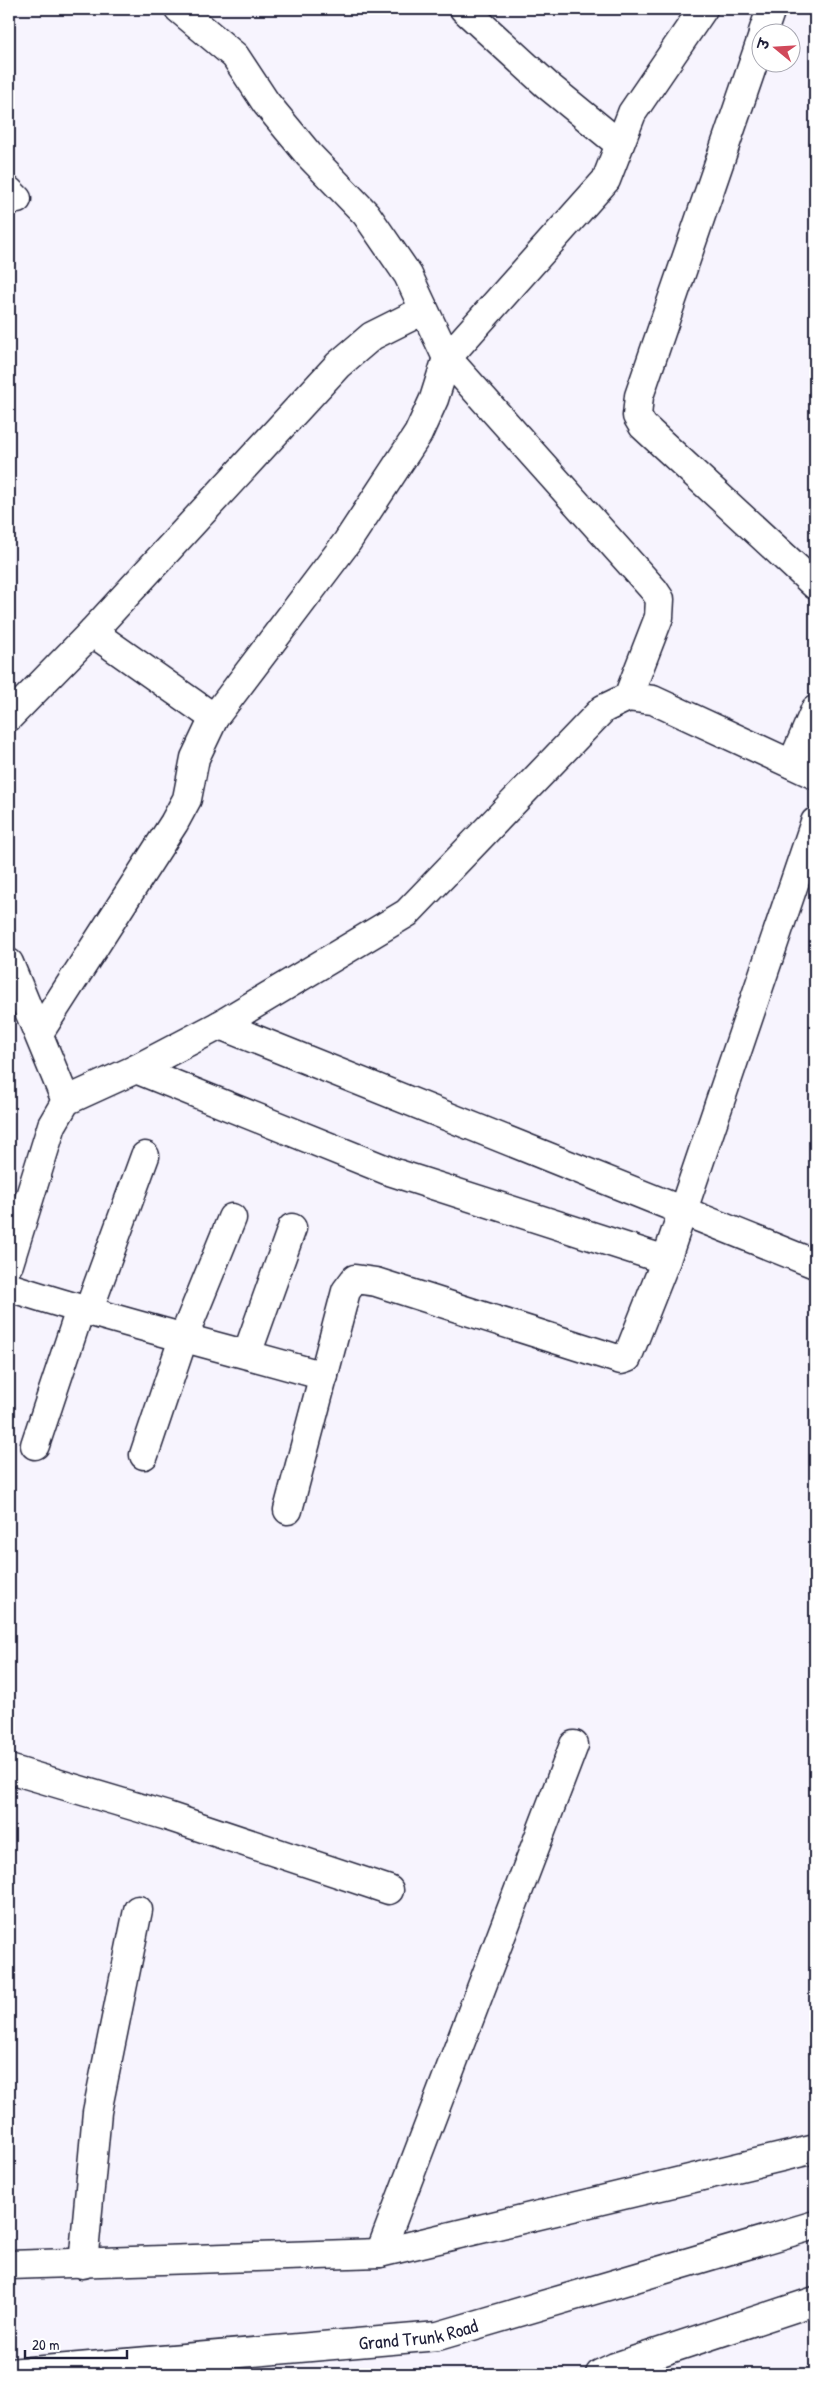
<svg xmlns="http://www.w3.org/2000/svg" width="824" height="2383" font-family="'Patrick Hand','Playpen Sans Deva',sans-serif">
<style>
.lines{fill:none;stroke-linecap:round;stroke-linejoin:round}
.minor-casing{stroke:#22223b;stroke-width:31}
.major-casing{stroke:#22223b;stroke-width:31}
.highway-casing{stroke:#22223b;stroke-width:31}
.minor{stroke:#fff;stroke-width:28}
.major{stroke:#fff;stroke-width:28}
.highway{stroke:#fff;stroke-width:28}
.labels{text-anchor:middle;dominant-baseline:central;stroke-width:4;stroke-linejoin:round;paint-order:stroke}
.street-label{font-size:19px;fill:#22223b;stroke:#fff}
</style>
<rect width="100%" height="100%" fill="#f7f4fe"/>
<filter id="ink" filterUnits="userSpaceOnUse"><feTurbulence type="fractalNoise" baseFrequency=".02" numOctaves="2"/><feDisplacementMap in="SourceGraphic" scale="10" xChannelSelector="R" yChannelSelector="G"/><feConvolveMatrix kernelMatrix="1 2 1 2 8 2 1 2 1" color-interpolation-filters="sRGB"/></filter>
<g filter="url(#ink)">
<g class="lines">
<defs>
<g id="minor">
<path d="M179,9L235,56L266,103L309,155L366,214L408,275L447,358L654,590L660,599L659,617L628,697"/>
<path d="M464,9L547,85L619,144"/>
<path d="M763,32L771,9"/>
<path d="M762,38L639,396L637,416L643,426L815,585"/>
<path d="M9,191L17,199"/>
<path d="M92,632L214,718"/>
<path d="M9,717L92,632L338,365L372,336L424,310"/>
<path d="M792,764L815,710"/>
<path d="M9,963L66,1101"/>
<path d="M220,1025L815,1264"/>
<path d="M39,1033L174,823L187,799L195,758L214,718L347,542L418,434L434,399L447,358L606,180L632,113L703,9"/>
<path d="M136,1069L389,1171L666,1260"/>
<path d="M9,1264L52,1125L66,1101L136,1069L220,1025L407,913L603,709L628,697L653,700L815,775"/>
<path d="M9,1287C113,1321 219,1346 324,1376"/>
<path d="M88,1312L145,1156"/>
<path d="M247,1354L292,1228"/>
<path d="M35,1445L80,1310"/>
<path d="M144,1455L184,1336L232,1218"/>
<path d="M288,1510L346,1291L355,1279L376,1282L621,1360L627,1358L666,1260L815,822"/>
<path d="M9,1769L167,1816L389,1890"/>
<path d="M380,2253L574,1745"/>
<path d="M83,2264L97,2112L138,1910"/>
</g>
<path id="major" d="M9,2265L380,2253L815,2149"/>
<g id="highway">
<path id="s1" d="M9,2373L438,2336L815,2225"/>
<path d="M600,2374L615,2367L815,2301"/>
</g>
</defs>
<!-- minor casing -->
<use href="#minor" class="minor-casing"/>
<!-- major casing -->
<use href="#major" class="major-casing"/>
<!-- highway casing -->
<use href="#highway" class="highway-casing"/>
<!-- minor -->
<use href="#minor" class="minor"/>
<!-- major -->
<use href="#major" class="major"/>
<!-- highway -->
<use href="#highway" class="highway"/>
</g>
</g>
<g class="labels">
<!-- street labels -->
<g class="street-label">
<text stroke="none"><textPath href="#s1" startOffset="411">Grand Trunk Road</textPath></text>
</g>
</g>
<!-- margin -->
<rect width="824" height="2383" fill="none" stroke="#fff" stroke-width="30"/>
<rect x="15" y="15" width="794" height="2353" fill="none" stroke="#22223b" stroke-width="2" filter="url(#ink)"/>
<!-- north arrow -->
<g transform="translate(776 48) rotate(288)"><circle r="24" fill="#ffffff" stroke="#a7a7b1"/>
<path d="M0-4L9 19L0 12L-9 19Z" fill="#d1495b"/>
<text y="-8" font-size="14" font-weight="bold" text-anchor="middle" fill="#22223b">उ</text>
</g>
<!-- scale -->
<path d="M25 2350v8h102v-8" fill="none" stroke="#22223b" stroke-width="2.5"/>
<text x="32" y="2350" font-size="15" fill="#22223b" stroke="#ffffff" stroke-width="4" paint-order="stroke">20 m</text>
</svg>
